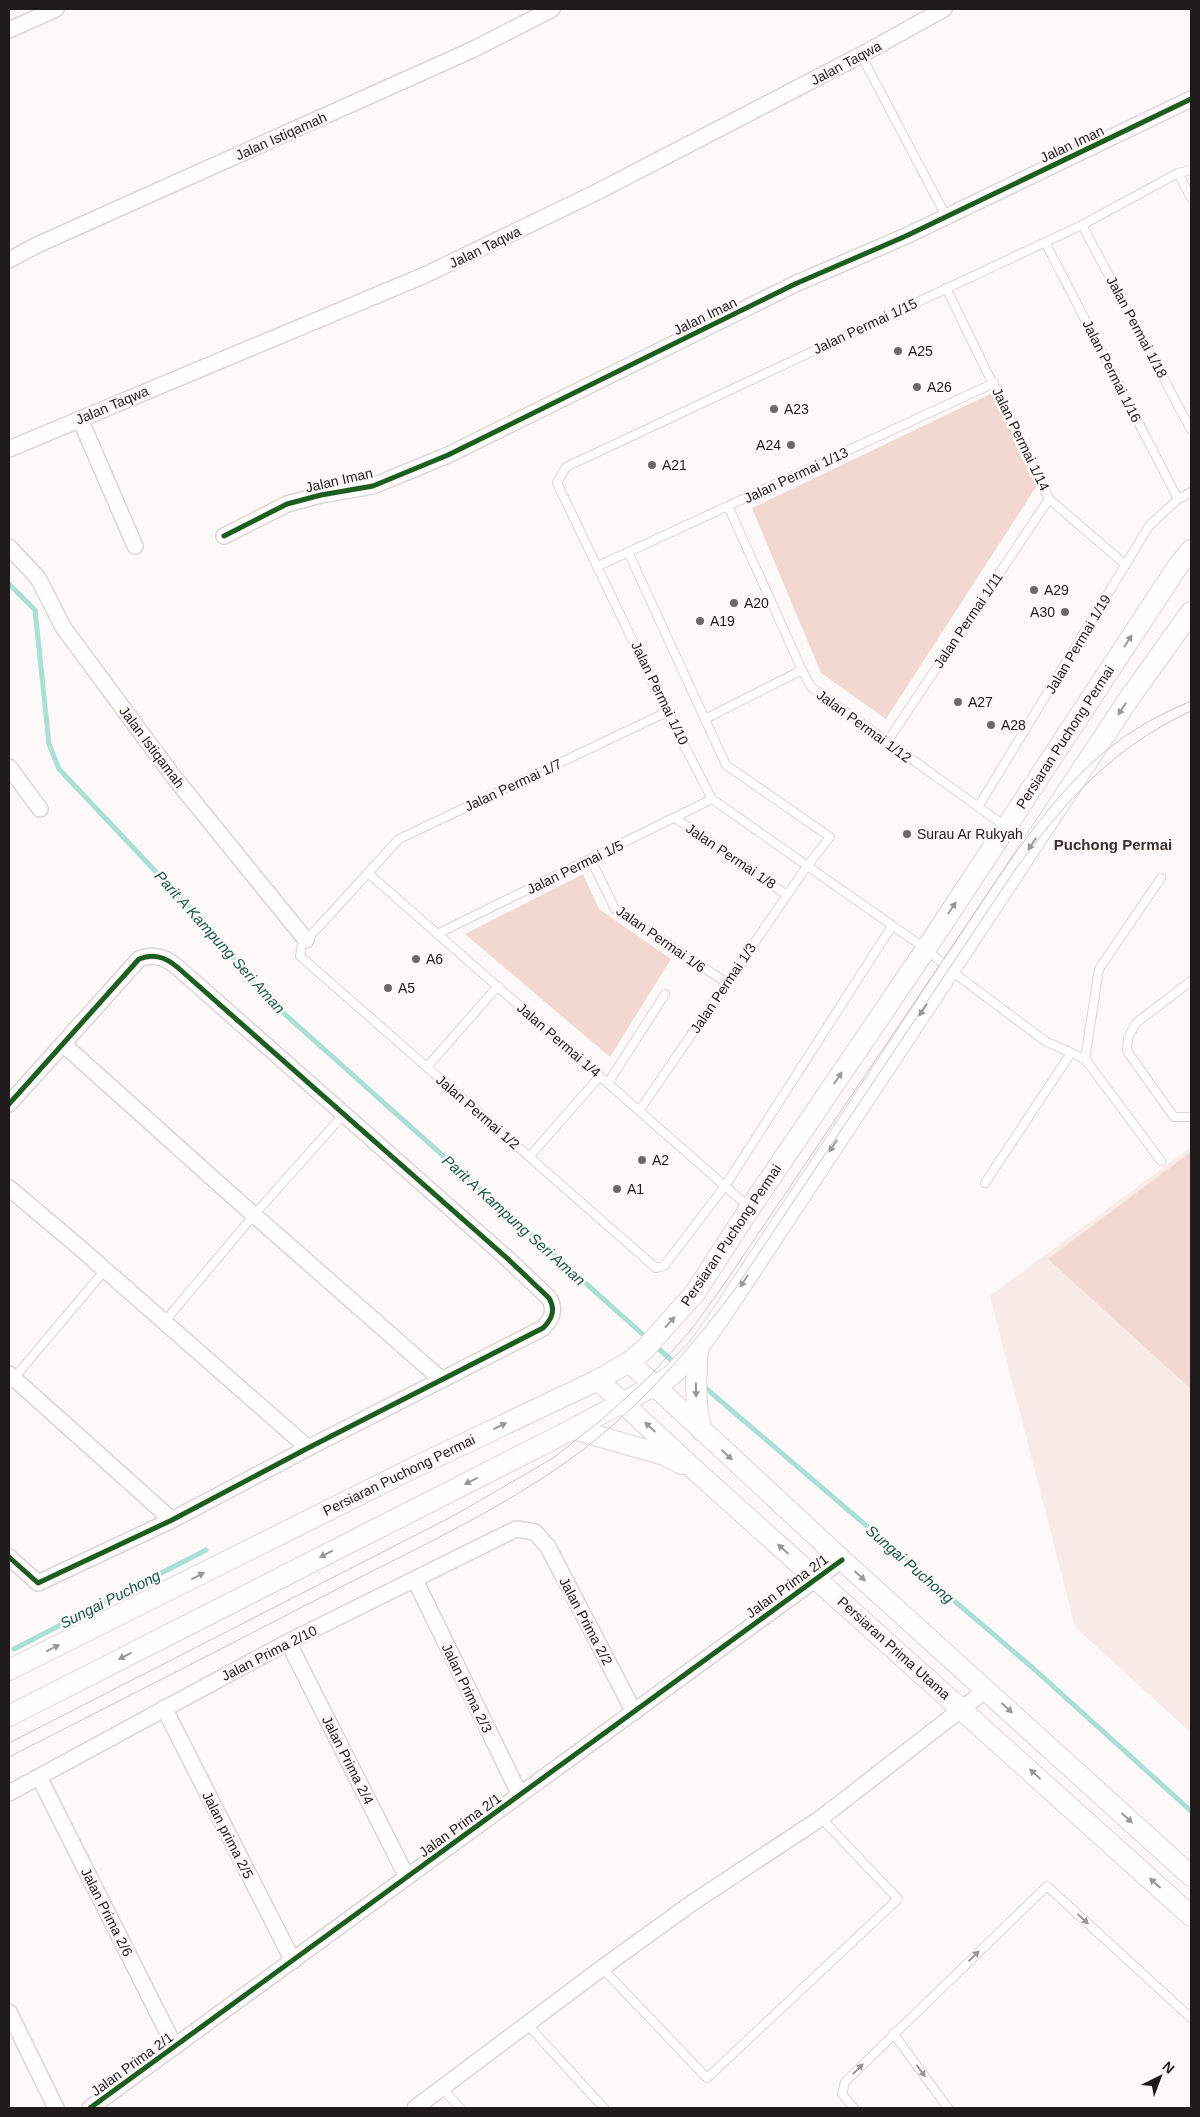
<svg xmlns="http://www.w3.org/2000/svg" width="1200" height="2117" font-family="Helvetica,sans-serif">
<style>
.built{fill:#f9ebe8}
.green{fill:#f3d8d2}
.lines{fill:none;stroke-linecap:round;stroke-linejoin:round}
.stream{stroke:#aadfd5;stroke-width:5}
.service-casing{stroke:#dad6d5;stroke-width:10}
.minor-casing{stroke:#dad6d5;stroke-width:18}
.secondary-casing{stroke:#dad6d5;stroke-width:22}
.service{stroke:#fffefe;stroke-width:8}
.minor{stroke:#fffefe;stroke-width:15}
.secondary{stroke:#fffefe;stroke-width:20}
.tram{stroke:#c7c7c7;stroke-width:1}
.cycleway-casing{stroke:#fef8f7;stroke-width:8}
.cycleway{stroke:#1b5e20;stroke-width:5}
.oneway{fill:#9a9897}
.poi-dot{fill:#6d6968;stroke:#fef8f7;stroke-width:2}
.labels{text-anchor:middle;dominant-baseline:central;stroke-width:5;stroke-linejoin:round;paint-order:stroke}
.street-label{font-size:14px;fill:#1f1b1a;stroke:#fef8f7}
.poi-label{font-size:14px;fill:#1f1b1a;stroke:#fef8f7;text-anchor:start}
.neighbourhood-label{font-size:15px;font-weight:bold;fill:#3b312f;stroke:#fef8f7}
.water-label{font-size:15px;font-style:italic;fill:#17584e;stroke:#fef8f7}
</style>
<rect width="100%" height="100%" fill="#fdf9f8"/>
<!-- built -->
<path class="built" d="M1191,1147V1733L1075,1627L990,1296Z"/>
<!-- green -->
<g class="green">
<path d="M992,393L1038,484L886,719L821,673L752,508Z"/>
<path d="M583,874L599,909L671,959L610,1057L465,934Z"/>
<path d="M1191,1152V1389L1048,1259Z"/>
</g>
<g class="lines">
<!-- stream -->
<g class="stream">
<path d="M9,584L35,610L49,744L59,769L191,909L269,1000L648,1339"/>
<path d="M654,1345L676,1364"/>
<path d="M702,1385L1034,1669L1191,1811"/>
<path d="M14,1649L206,1550"/>
</g>
<defs>
<g id="service">
<path d="M861,55L946,216"/>
<path d="M1178,173L1191,198"/>
<path d="M1082,225L1191,430"/>
<path d="M1045,242L1178,499"/>
<path d="M946,288L1049,499L1126,565"/>
<path d="M728,506L802,670L811,687L1005,826"/>
<path d="M628,552L726,765L830,837L807,866L639,1111"/>
<path d="M598,566L994,383"/>
<path d="M667,712L399,839L302,945L300,956L656,1268L664,1266L725,1186L892,926"/>
<path d="M705,719L802,670"/>
<path d="M887,742L1049,499"/>
<path d="M978,807L1149,526L1178,499L1191,492"/>
<path d="M675,818L787,895"/>
<path d="M591,860L615,909L727,983"/>
<path d="M368,873L750,1208"/>
<path d="M437,934L712,799"/>
<path d="M1191,981L1136,1023L1128,1038L1127,1051L1174,1117H1191"/>
<path d="M1085,1059L1099,969L1161,878"/>
<path d="M427,1067L498,986"/>
<path d="M608,1083L665,994"/>
<path d="M530,1156L600,1076"/>
<path d="M1161,1161L1085,1059L1045,1041L950,970L926,949L712,799L667,712L557,483L566,467L1082,225L1178,173L1191,170"/>
<path d="M985,1183L1071,1053"/>
<path d="M164,1322L254,1215L343,1115"/>
<path d="M9,1384L105,1270"/>
<path d="M602,1968L707,2078L898,1899L821,1818"/>
<path d="M527,2024L604,2108"/>
<path d="M893,2033L948,2108"/>
<path d="M442,2088L460,2108"/>
<path d="M854,2108L842,2094L845,2082L1047,1886L1191,2018"/>
</g>
<g id="minor">
<path d="M9,30L56,9"/>
<path d="M9,260L37,245L474,49L552,9"/>
<path d="M80,419L135,546"/>
<path d="M9,449L425,275L597,192L861,55L944,9"/>
<path d="M224,536L287,504L321,495L373,486L448,455L795,284L906,236L1191,99"/>
<path d="M9,547L38,578L63,627L173,776L306,940"/>
<path d="M9,767L40,809"/>
<path d="M63,1044L238,1201L442,1380"/>
<path d="M9,1104L139,959C158,951 171,961 184,973L509,1260L549,1298C556,1310 552,1319 543,1328L308,1448L172,1520L38,1583L9,1557"/>
<path d="M9,1188L79,1247L308,1448"/>
<path d="M9,1374L172,1520"/>
<path d="M415,1580L520,1795"/>
<path d="M288,1642L407,1877"/>
<path d="M164,1708L293,1961"/>
<path d="M39,1777L175,2047"/>
<path d="M9,1793L288,1642L516,1529L535,1532L548,1547L634,1712"/>
<path d="M9,2012L56,2108"/>
<path d="M90,2108L842,1560"/>
<path d="M415,2108L602,1968L692,1903L821,1818L986,1690"/>
</g>
<g id="secondary">
<path d="M698,1348C696,1376 694,1404 702,1431"/>
<path d="M629,1362L842,1560L1191,1876"/>
<path d="M598,1380L697,1472L1191,1916"/>
<path d="M573,1429L664,1455L682,1464"/>
<path d="M9,1670L415,1467L598,1380L629,1362L644,1350L695,1293L750,1208L926,949L1178,566L1191,550"/>
<path d="M9,1716L573,1429L663,1381L672,1375L698,1348L720,1317L1126,703L1191,612"/>
</g>
</defs>
<!-- service casing -->
<use href="#service" class="service-casing"/>
<!-- minor casing -->
<use href="#minor" class="minor-casing"/>
<!-- secondary casing -->
<use href="#secondary" class="secondary-casing"/>
<!-- service -->
<use href="#service" class="service"/>
<!-- minor -->
<use href="#minor" class="minor"/>
<!-- secondary -->
<use href="#secondary" class="secondary"/>
<!-- tram -->
<g class="tram">
<path d="M9,1743L455,1515L553,1458L600,1421L648,1378L691,1330L725,1283L1007,865C1042,816 1081,764 1133,731C1151,719 1171,710 1191,701"/>
<path d="M9,1757C121,1700 233,1643 345,1585C437,1538 534,1494 612,1426C659,1385 698,1338 735,1289L1015,870C1066,800 1112,748 1191,711"/>
</g>
<defs>
<g id="cycleway">
<path d="M224,536L287,504L321,495L373,486L448,455L795,284L906,236L1191,99"/>
<path d="M9,1104L139,959C158,951 171,961 184,973L509,1260L549,1298C556,1310 552,1319 543,1328L308,1448L172,1520L38,1583L9,1557"/>
<path d="M90,2108L842,1560"/>
</g>
</defs>
<!-- cycleway casing -->
<use href="#cycleway" class="cycleway-casing"/>
<!-- cycleway -->
<use href="#cycleway" class="cycleway"/>
</g>
<!-- one-way arrows -->
<defs><path id="oneway-solid" d="M-6-.8H1V-3.2L6.5 0L1 3.2V.8H-6Z" transform="scale(1.25)"/></defs>
<g class="oneway">
<use href="#oneway-solid" transform="translate(1128 641) rotate(-57)"/>
<use href="#oneway-solid" transform="translate(1122 709) rotate(124)"/>
<use href="#oneway-solid" transform="translate(1032 844) rotate(124)"/>
<use href="#oneway-solid" transform="translate(952 908) rotate(-56)"/>
<use href="#oneway-solid" transform="translate(923 1010) rotate(123)"/>
<use href="#oneway-solid" transform="translate(838 1078) rotate(-56)"/>
<use href="#oneway-solid" transform="translate(833 1146) rotate(123)"/>
<use href="#oneway-solid" transform="translate(744 1281) rotate(123)"/>
<use href="#oneway-solid" transform="translate(670 1322) rotate(-48)"/>
<use href="#oneway-solid" transform="translate(696 1390) rotate(89)"/>
<use href="#oneway-solid" transform="translate(500 1426) rotate(-26)"/>
<use href="#oneway-solid" transform="translate(650 1427) rotate(-137)"/>
<use href="#oneway-solid" transform="translate(727 1455) rotate(43)"/>
<use href="#oneway-solid" transform="translate(471 1481) rotate(153)"/>
<use href="#oneway-solid" transform="translate(783 1549) rotate(-138)"/>
<use href="#oneway-solid" transform="translate(326 1554) rotate(153)"/>
<use href="#oneway-solid" transform="translate(198 1576) rotate(-27)"/>
<use href="#oneway-solid" transform="translate(860 1576) rotate(42)"/>
<use href="#oneway-solid" transform="translate(53 1648) rotate(-26)"/>
<use href="#oneway-solid" transform="translate(125 1656) rotate(153)"/>
<use href="#oneway-solid" transform="translate(1007 1708) rotate(42)"/>
<use href="#oneway-solid" transform="translate(1035 1774) rotate(-138)"/>
<use href="#oneway-solid" transform="translate(1127 1818) rotate(42)"/>
<use href="#oneway-solid" transform="translate(1155 1883) rotate(-138)"/>
<use href="#oneway-solid" transform="translate(1083 1919) rotate(42)"/>
<use href="#oneway-solid" transform="translate(974 1956) rotate(-44)"/>
<use href="#oneway-solid" transform="translate(858 2069) rotate(-45)"/>
<use href="#oneway-solid" transform="translate(921 2071) rotate(54)"/>
</g>
<!-- markers -->
<g class="poi-dot">
<circle cx="898" cy="351" r="5"/>
<circle cx="917" cy="387" r="5"/>
<circle cx="774" cy="409" r="5"/>
<circle cx="791" cy="445" r="5"/>
<circle cx="652" cy="465" r="5"/>
<circle cx="1034" cy="590" r="5"/>
<circle cx="734" cy="603" r="5"/>
<circle cx="1065" cy="612" r="5"/>
<circle cx="700" cy="621" r="5"/>
<circle cx="958" cy="702" r="5"/>
<circle cx="991" cy="725" r="5"/>
<circle cx="907" cy="834" r="5"/>
<circle cx="416" cy="959" r="5"/>
<circle cx="388" cy="988" r="5"/>
<circle cx="642" cy="1160" r="5"/>
<circle cx="617" cy="1189" r="5"/>
</g>
<g class="labels">
<!-- street labels -->
<g class="street-label">
<text transform="translate(846 63) rotate(-28)">Jalan Taqwa</text>
<text transform="translate(281 136) rotate(-24)">Jalan Istiqamah</text>
<text transform="translate(1072 144) rotate(-25)">Jalan Iman</text>
<text transform="translate(485 247) rotate(-26)">Jalan Taqwa</text>
<text transform="translate(705 316) rotate(-26)">Jalan Iman</text>
<text transform="translate(865 326) rotate(-25)">Jalan Permai 1/15</text>
<text transform="translate(1137 327) rotate(62)">Jalan Permai 1/18</text>
<text transform="translate(1112 371) rotate(63)">Jalan Permai 1/16</text>
<text transform="translate(112 405) rotate(-23)">Jalan Taqwa</text>
<text transform="translate(1021 439) rotate(64)">Jalan Permai 1/14</text>
<text transform="translate(796 475) rotate(-25)">Jalan Permai 1/13</text>
<text transform="translate(339 480) rotate(-13)">Jalan Iman</text>
<text transform="translate(968 620) rotate(-56)">Jalan Permai 1/11</text>
<text transform="translate(1078 644) rotate(-59)">Jalan Permai 1/19</text>
<text transform="translate(660 693) rotate(64)">Jalan Permai 1/10</text>
<text transform="translate(864 726) rotate(36)">Jalan Permai 1/12</text>
<text transform="translate(1065 737) rotate(-57)">Persiaran Puchong Permai</text>
<text transform="translate(152 747) rotate(53)">Jalan Istiqamah</text>
<text transform="translate(513 785) rotate(-25)">Jalan Permai 1/7</text>
<text transform="translate(731 856) rotate(34)">Jalan Permai 1/8</text>
<text transform="translate(575 867) rotate(-26)">Jalan Permai 1/5</text>
<text transform="translate(661 939) rotate(35)">Jalan Permai 1/6</text>
<text transform="translate(723 988) rotate(-56)">Jalan Permai 1/3</text>
<text transform="translate(559 1040) rotate(41)">Jalan Permai 1/4</text>
<text transform="translate(478 1112) rotate(41)">Jalan Permai 1/2</text>
<text transform="translate(731 1235) rotate(-56)">Persiaran Puchong Permai</text>
<text transform="translate(399 1475) rotate(-26)">Persiaran Puchong Permai</text>
<text transform="translate(787 1586) rotate(-36)">Jalan Prima 2/1</text>
<text transform="translate(586 1621) rotate(62)">Jalan Prima 2/2</text>
<text transform="translate(894 1648) rotate(42)">Persiaran Prima Utama</text>
<text transform="translate(269 1653) rotate(-27)">Jalan Prima 2/10</text>
<text transform="translate(467 1688) rotate(64)">Jalan Prima 2/3</text>
<text transform="translate(348 1760) rotate(63)">Jalan Prima 2/4</text>
<text transform="translate(460 1825) rotate(-36)">Jalan Prima 2/1</text>
<text transform="translate(228 1835) rotate(63)">Jalan prima 2/5</text>
<text transform="translate(107 1912) rotate(63)">Jalan Prima 2/6</text>
<text transform="translate(132 2064) rotate(-36)">Jalan Prima 2/1</text>
</g>
<!-- poi labels -->
<g class="poi-label">
<text x="908" y="351">A25</text>
<text x="927" y="387">A26</text>
<text x="784" y="409">A23</text>
<text x="781" y="445" text-anchor="end">A24</text>
<text x="662" y="465">A21</text>
<text x="1044" y="590">A29</text>
<text x="744" y="603">A20</text>
<text x="1055" y="612" text-anchor="end">A30</text>
<text x="710" y="621">A19</text>
<text x="968" y="702">A27</text>
<text x="1001" y="725">A28</text>
<text x="917" y="834">Surau Ar Rukyah</text>
<text x="426" y="959">A6</text>
<text x="398" y="988">A5</text>
<text x="652" y="1160">A2</text>
<text x="627" y="1189">A1</text>
</g>
<!-- neighbourhood labels -->
<g class="neighbourhood-label">
<text x="1113" y="844">Puchong Permai</text>
</g>
<!-- water labels -->
<g class="water-label">
<text transform="translate(220 942) rotate(48)">Parit A Kampung Seri Aman</text>
<text transform="translate(514 1220) rotate(42)">Parit A Kampung Seri Aman</text>
<text transform="translate(910 1564) rotate(41)">Sungai Puchong</text>
<text transform="translate(110 1599) rotate(-27)">Sungai Puchong</text>
</g>
</g>
<!-- border -->
<rect width="1200" height="2117" fill="none" stroke="#1f1b1a" stroke-width="20"/>
<!-- north arrow -->
<g transform="translate(1160 2077) rotate(42)" stroke="#fef8f7" stroke-width="4" paint-order="stroke">
<path d="M0-4L9 19L0 12L-9 19Z" fill="#1f1b1a"/>
<text y="-8" font-size="14" font-weight="bold" text-anchor="middle" fill="#1f1b1a">N</text>
</g>
</svg>
